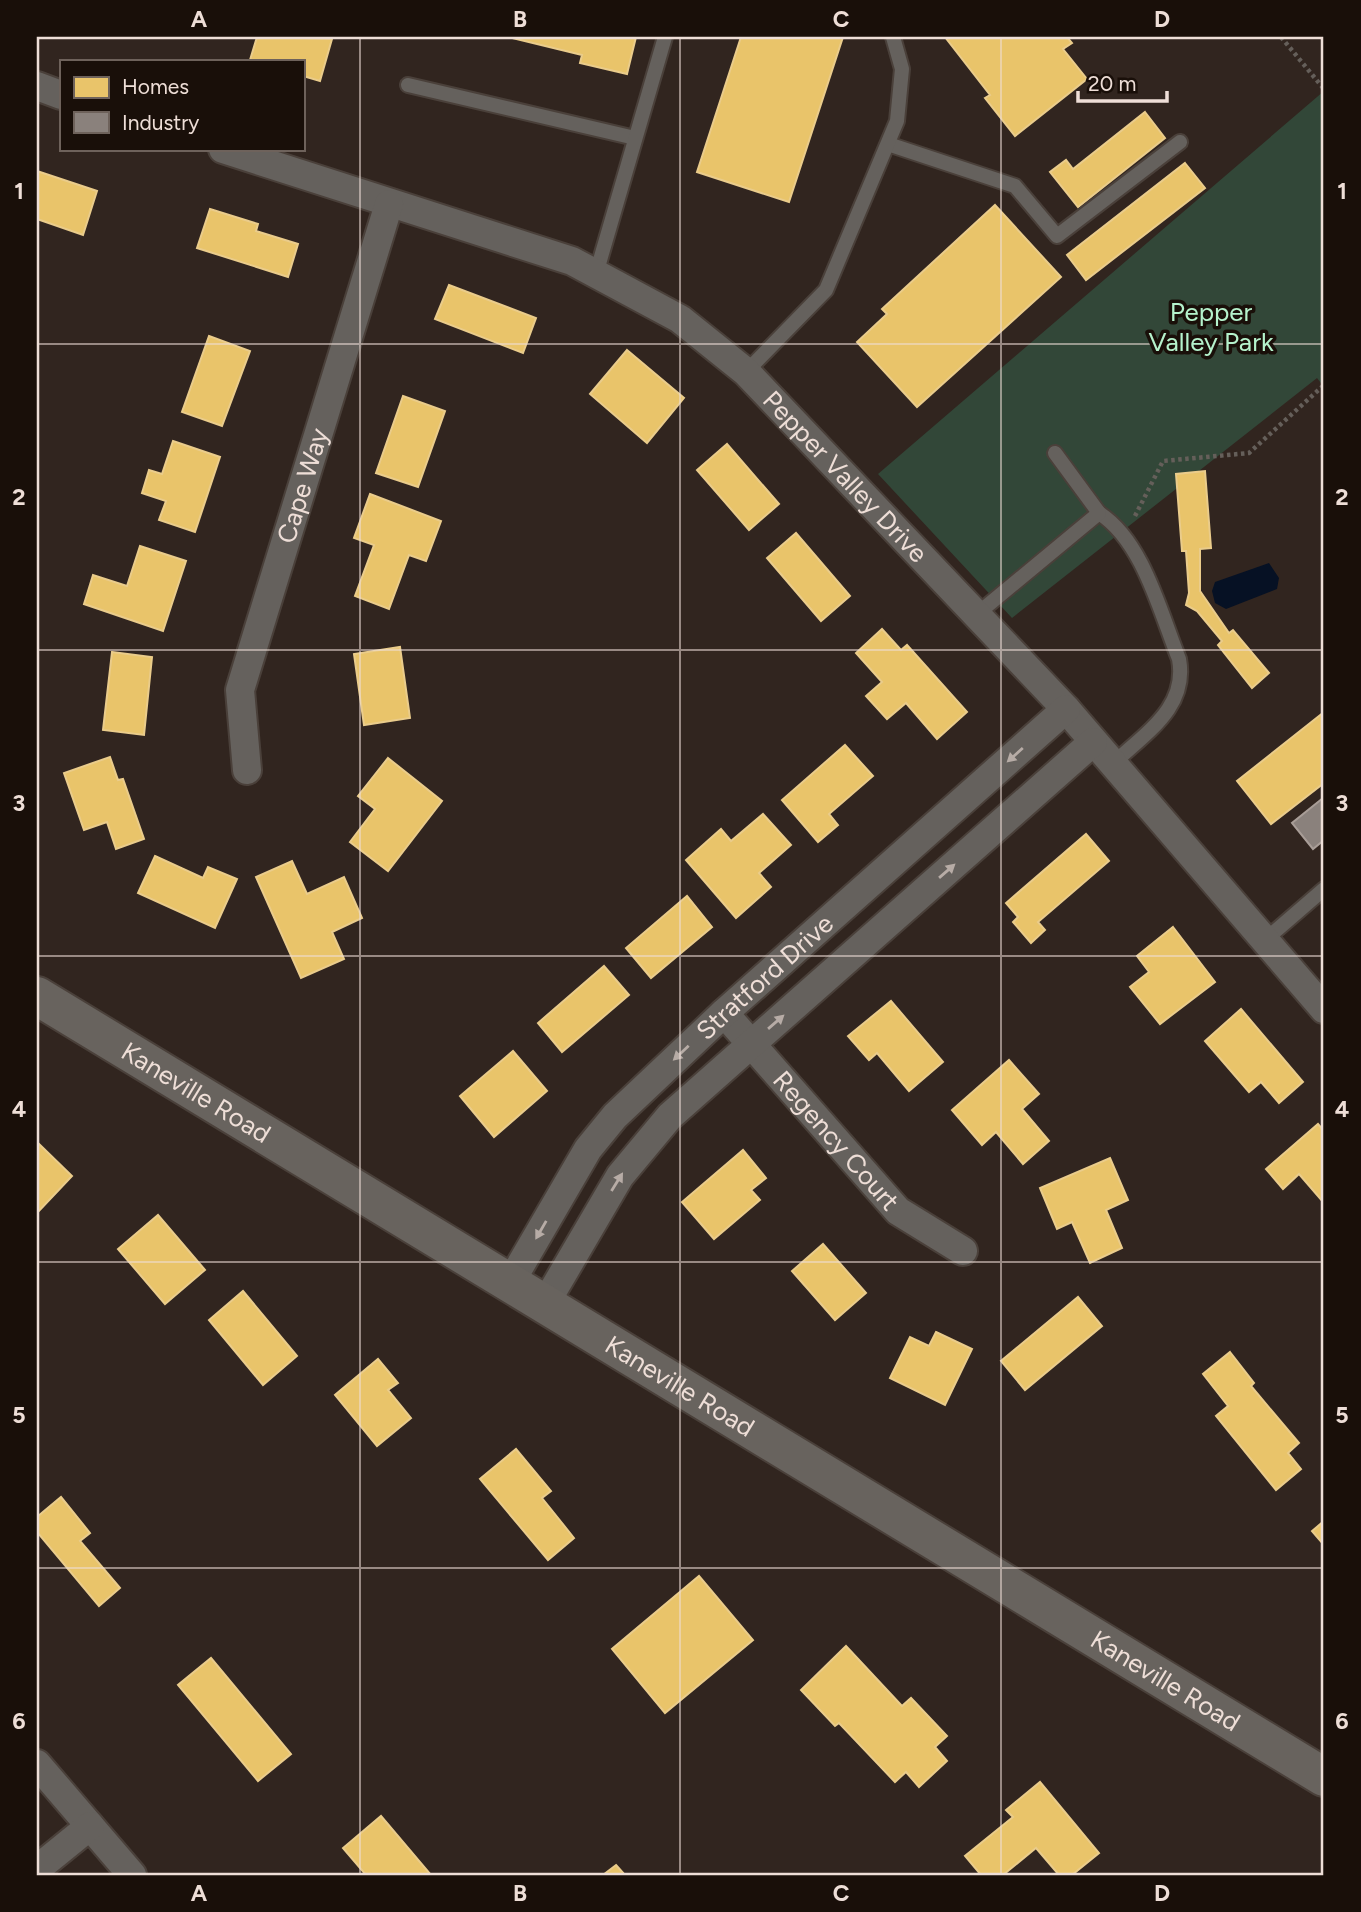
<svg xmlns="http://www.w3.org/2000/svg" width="1361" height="1912" font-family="Figtree,sans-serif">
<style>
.green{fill:#324738}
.water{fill:#061124}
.homes{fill:#e9c46a;stroke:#eacc8b;stroke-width:2}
.industry{fill:#8a817c;stroke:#a89d97;stroke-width:2}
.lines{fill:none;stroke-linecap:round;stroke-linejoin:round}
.service-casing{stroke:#4a403a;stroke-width:18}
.minor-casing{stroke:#4a403a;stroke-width:32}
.secondary-casing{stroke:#4a403a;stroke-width:42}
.path{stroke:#655f5a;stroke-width:4.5;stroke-dasharray:3.5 3.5;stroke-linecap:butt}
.service{stroke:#65615d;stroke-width:14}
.minor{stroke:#65615d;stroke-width:28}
.secondary{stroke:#68635e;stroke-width:38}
.oneway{fill:#b7aca6}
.grid{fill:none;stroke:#eeded7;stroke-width:2;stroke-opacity:0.55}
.labels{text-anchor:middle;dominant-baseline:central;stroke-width:7;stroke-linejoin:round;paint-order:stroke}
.park-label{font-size:26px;fill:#b5f2cc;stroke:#190f09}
.street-label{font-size:26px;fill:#eeded7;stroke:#190f09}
.neatline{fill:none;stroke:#eeded7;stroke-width:2.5}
.grid-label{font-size:23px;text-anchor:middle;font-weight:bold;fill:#eeded7}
</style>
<rect width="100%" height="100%" fill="#31251f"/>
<!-- green -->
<path class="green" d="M1324,91V387L1317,378L1012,618L878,474Z"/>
<!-- water -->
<path class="water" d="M1269,563L1279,578L1277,589L1226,609L1215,603L1212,591L1215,582Z"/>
<!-- homes -->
<g class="homes">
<path d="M257,37L332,39L320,81L303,76V61L250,60Z"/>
<path d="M508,37H636L627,74L580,63L582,55Z"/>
<path d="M741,37H843L789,202L697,172Z"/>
<path d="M945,37H1067L1072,43L1063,49L1087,79L1015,136L985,98L990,95Z"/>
<path d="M1145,112L1165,138L1078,207L1050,172L1066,160L1073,169Z"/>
<path d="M1185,163L1205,188L1086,280L1067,255Z"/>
<path d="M37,171L97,191L83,235L37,219Z"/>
<path d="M995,205L1061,277L917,407L857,342L887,314L882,309Z"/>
<path d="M210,209L258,224L256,231L298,244L288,277L197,248Z"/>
<path d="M449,285L536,318L523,353L435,319Z"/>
<path d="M209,336L250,351L222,426L182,412Z"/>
<path d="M627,350L684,398L647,443L590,394Z"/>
<path d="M403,396L445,411L418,487L376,473Z"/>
<path d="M173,441L220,457L195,532L159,520L166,501L142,493L149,470L162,474Z"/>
<path d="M727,444L779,504L749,530L697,470Z"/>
<path d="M1205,471L1211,548L1200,549V591L1229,633L1233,630L1269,673L1252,688L1218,645L1222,641L1197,611L1186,605L1189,593L1186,551H1182L1176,474Z"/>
<path d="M370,494L441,521L426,561L409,555L389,609L355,596L374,545L354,538Z"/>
<path d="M796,533L850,596L821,621L767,558Z"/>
<path d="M140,546L186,561L163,631L84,604L93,575L127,586Z"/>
<path d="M882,629L901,650L907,645L967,712L937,739L906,703L887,719L866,696L882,682L856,653Z"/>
<path d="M400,647L410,718L364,725L354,654Z"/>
<path d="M112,652L152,657L144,735L103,730Z"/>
<path d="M1324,712V783L1271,824L1237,781Z"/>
<path d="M845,745L873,776L829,814L838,825L818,842L782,800Z"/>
<path d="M110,757L118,780L123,779L144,839L116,849L107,822L84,830L64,773Z"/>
<path d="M388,758L442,801L388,871L350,842L375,809L358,796Z"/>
<path d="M763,814L791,845L759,873L771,887L736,918L686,860L721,829L731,841Z"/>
<path d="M1086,834L1109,861L1038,922L1045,930L1031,943L1013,922L1018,917L1006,903Z"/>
<path d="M155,856L203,878L208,867L237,879L215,928L138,893Z"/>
<path d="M292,861L307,894L344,877L362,918L332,932L344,959L301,978L256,877Z"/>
<path d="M687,896L712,927L651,978L626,948Z"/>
<path d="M1173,927L1215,982L1160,1024L1130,987L1149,972L1137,956Z"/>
<path d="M604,966L629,995L562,1052L538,1023Z"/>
<path d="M891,1001L943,1062L909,1091L877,1053L869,1060L848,1036Z"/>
<path d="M1241,1009L1303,1082L1279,1103L1261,1082L1249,1092L1205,1041Z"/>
<path d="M513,1051L547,1091L494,1137L460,1096Z"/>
<path d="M1009,1060L1039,1094L1022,1109L1049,1141L1023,1164L996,1132L982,1145L952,1110Z"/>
<path d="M1318,1124L1324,1131V1203L1299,1174L1283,1189L1266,1169Z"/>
<path d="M37,1142L72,1176L37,1213Z"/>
<path d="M743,1150L766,1178L751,1190L760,1200L714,1239L682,1202Z"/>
<path d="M1110,1158L1128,1200L1106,1210L1122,1248L1090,1263L1072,1222L1057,1229L1040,1188Z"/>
<path d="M158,1215L205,1270L165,1304L118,1249Z"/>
<path d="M823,1244L866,1293L835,1320L792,1271Z"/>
<path d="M243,1291L297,1356L263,1385L209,1320Z"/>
<path d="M1078,1297L1102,1326L1025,1390L1001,1361Z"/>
<path d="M936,1332L972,1349L945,1405L890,1378L910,1337L929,1346Z"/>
<path d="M1230,1352L1254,1383L1251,1386L1299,1443L1288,1453L1301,1469L1276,1490L1216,1416L1228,1406L1203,1374Z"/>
<path d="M378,1359L398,1383L388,1390L411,1418L377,1446L335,1395Z"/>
<path d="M516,1449L551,1491L542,1498L574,1538L548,1560L480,1479Z"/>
<path d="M61,1497L90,1533L80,1541L120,1588L99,1606L37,1532V1517Z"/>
<path d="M1324,1521V1545L1312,1531Z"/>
<path d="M699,1576L753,1640L665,1713L612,1649Z"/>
<path d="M846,1646L902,1706L911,1698L947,1736L935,1747L947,1761L919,1787L906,1772L895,1782L839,1723L835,1726L801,1690Z"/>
<path d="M211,1658L291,1754L258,1781L178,1685Z"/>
<path d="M1040,1782L1099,1853L1072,1875H1059L1036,1848L1003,1875H981L965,1856L1013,1817L1006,1810Z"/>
<path d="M381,1816L431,1875H366L343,1848Z"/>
<path d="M616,1865L625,1875H603Z"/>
</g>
<!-- industry -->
<path class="industry" d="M1323,798L1324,840L1313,849L1292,823Z"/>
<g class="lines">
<defs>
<g id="service">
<path d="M408,85L635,138"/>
<path d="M888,144L1015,186L1057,236L1180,142"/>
<path d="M596,274L665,37"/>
<path d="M746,372L826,290L897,121L902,69L893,37"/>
<path d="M1099,513C1143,541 1160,612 1179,659C1188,708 1145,733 1113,764"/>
<path d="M976,615L1099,513L1055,453"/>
<path d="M1265,940L1324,889"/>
</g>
<g id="minor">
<path d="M37,86L61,95"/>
<path id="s1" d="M223,149L572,261L680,319L746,372L1066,709L1324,1009"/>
<path id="s2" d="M247,770L240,690L389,204"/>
<path id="s3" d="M724,1013L898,1211L963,1251"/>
<path id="s4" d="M510,1283L588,1149L615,1116L724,1013L1066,709"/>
<path d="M545,1304L620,1176L670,1116L1093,742"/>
<path d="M37,1764L132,1875"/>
<path d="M37,1869L90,1826"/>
</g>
<g id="secondary">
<path id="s5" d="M37,996L1324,1777"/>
</g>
</defs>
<!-- service casing -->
<use href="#service" class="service-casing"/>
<!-- minor casing -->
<use href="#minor" class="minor-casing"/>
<!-- secondary casing -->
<use href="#secondary" class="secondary-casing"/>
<!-- path -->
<g class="path">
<path d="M1281,37L1324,89"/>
<path d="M1135,516L1163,461L1249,453L1324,385"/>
</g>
<!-- service -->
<use href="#service" class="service"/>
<!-- minor -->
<use href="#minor" class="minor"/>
<!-- secondary -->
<use href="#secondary" class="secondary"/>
</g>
<!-- one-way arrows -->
<defs><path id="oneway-solid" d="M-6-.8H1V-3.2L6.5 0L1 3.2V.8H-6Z" transform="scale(1.75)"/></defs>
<g class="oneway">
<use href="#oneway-solid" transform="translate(1015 755) rotate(138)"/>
<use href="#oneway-solid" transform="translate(947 871) rotate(-41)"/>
<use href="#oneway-solid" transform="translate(776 1022) rotate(-41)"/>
<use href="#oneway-solid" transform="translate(681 1053) rotate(137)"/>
<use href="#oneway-solid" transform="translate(617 1182) rotate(-58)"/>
<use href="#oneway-solid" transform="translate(541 1230) rotate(120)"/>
</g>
<!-- grid -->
<path class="grid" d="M360,37V1875M680,37V1875M1001,37V1875M37,344H1324M37,650H1324M37,956H1324M37,1262H1324M37,1568H1324"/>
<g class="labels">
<!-- park labels -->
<g class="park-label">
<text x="1211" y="312">Pepper<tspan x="1211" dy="30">Valley Park</tspan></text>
</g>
<!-- street labels -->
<g class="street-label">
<text stroke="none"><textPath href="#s1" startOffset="718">Pepper Valley Drive</textPath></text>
<text stroke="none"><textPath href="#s2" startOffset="294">Cape Way</textPath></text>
<text stroke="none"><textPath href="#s4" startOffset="402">Stratford Drive</textPath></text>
<text stroke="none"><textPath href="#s5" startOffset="186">Kaneville Road</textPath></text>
<text stroke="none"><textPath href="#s3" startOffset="170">Regency Court</textPath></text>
<text stroke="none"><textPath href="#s5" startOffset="752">Kaneville Road</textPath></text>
<text stroke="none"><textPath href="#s5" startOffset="1320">Kaneville Road</textPath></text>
</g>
</g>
<!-- border -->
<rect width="1361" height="1912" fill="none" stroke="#190f09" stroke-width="77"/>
<!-- legend -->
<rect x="60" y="60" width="245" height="91" fill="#190f09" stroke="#6e625b" stroke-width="2"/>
<rect x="74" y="77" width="35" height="21" fill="#e9c46a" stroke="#6e625b" stroke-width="2"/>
<text x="122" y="94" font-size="21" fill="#eeded7">Homes</text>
<rect x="74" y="112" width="35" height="21" fill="#8a817c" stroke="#6e625b" stroke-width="2"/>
<text x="122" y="130" font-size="21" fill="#eeded7">Industry</text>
<!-- scale -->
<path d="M1078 91v10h89v-10" fill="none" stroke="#eeded7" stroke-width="3.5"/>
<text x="1088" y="91" font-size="21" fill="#eeded7" stroke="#190f09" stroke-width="5" paint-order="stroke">20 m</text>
<rect x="38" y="38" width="1284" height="1836" class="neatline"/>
<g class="grid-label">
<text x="199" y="27">A</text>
<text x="520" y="27">B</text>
<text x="841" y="27">C</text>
<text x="1162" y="27">D</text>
<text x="19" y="199">1</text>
<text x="1342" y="199">1</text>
<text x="19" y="505">2</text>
<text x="1342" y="505">2</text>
<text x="19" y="811">3</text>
<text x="1342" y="811">3</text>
<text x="19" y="1117">4</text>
<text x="1342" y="1117">4</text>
<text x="19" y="1423">5</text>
<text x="1342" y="1423">5</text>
<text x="19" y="1729">6</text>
<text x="1342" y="1729">6</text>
<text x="199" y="1901">A</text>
<text x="520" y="1901">B</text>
<text x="841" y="1901">C</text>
<text x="1162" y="1901">D</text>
</g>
</svg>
